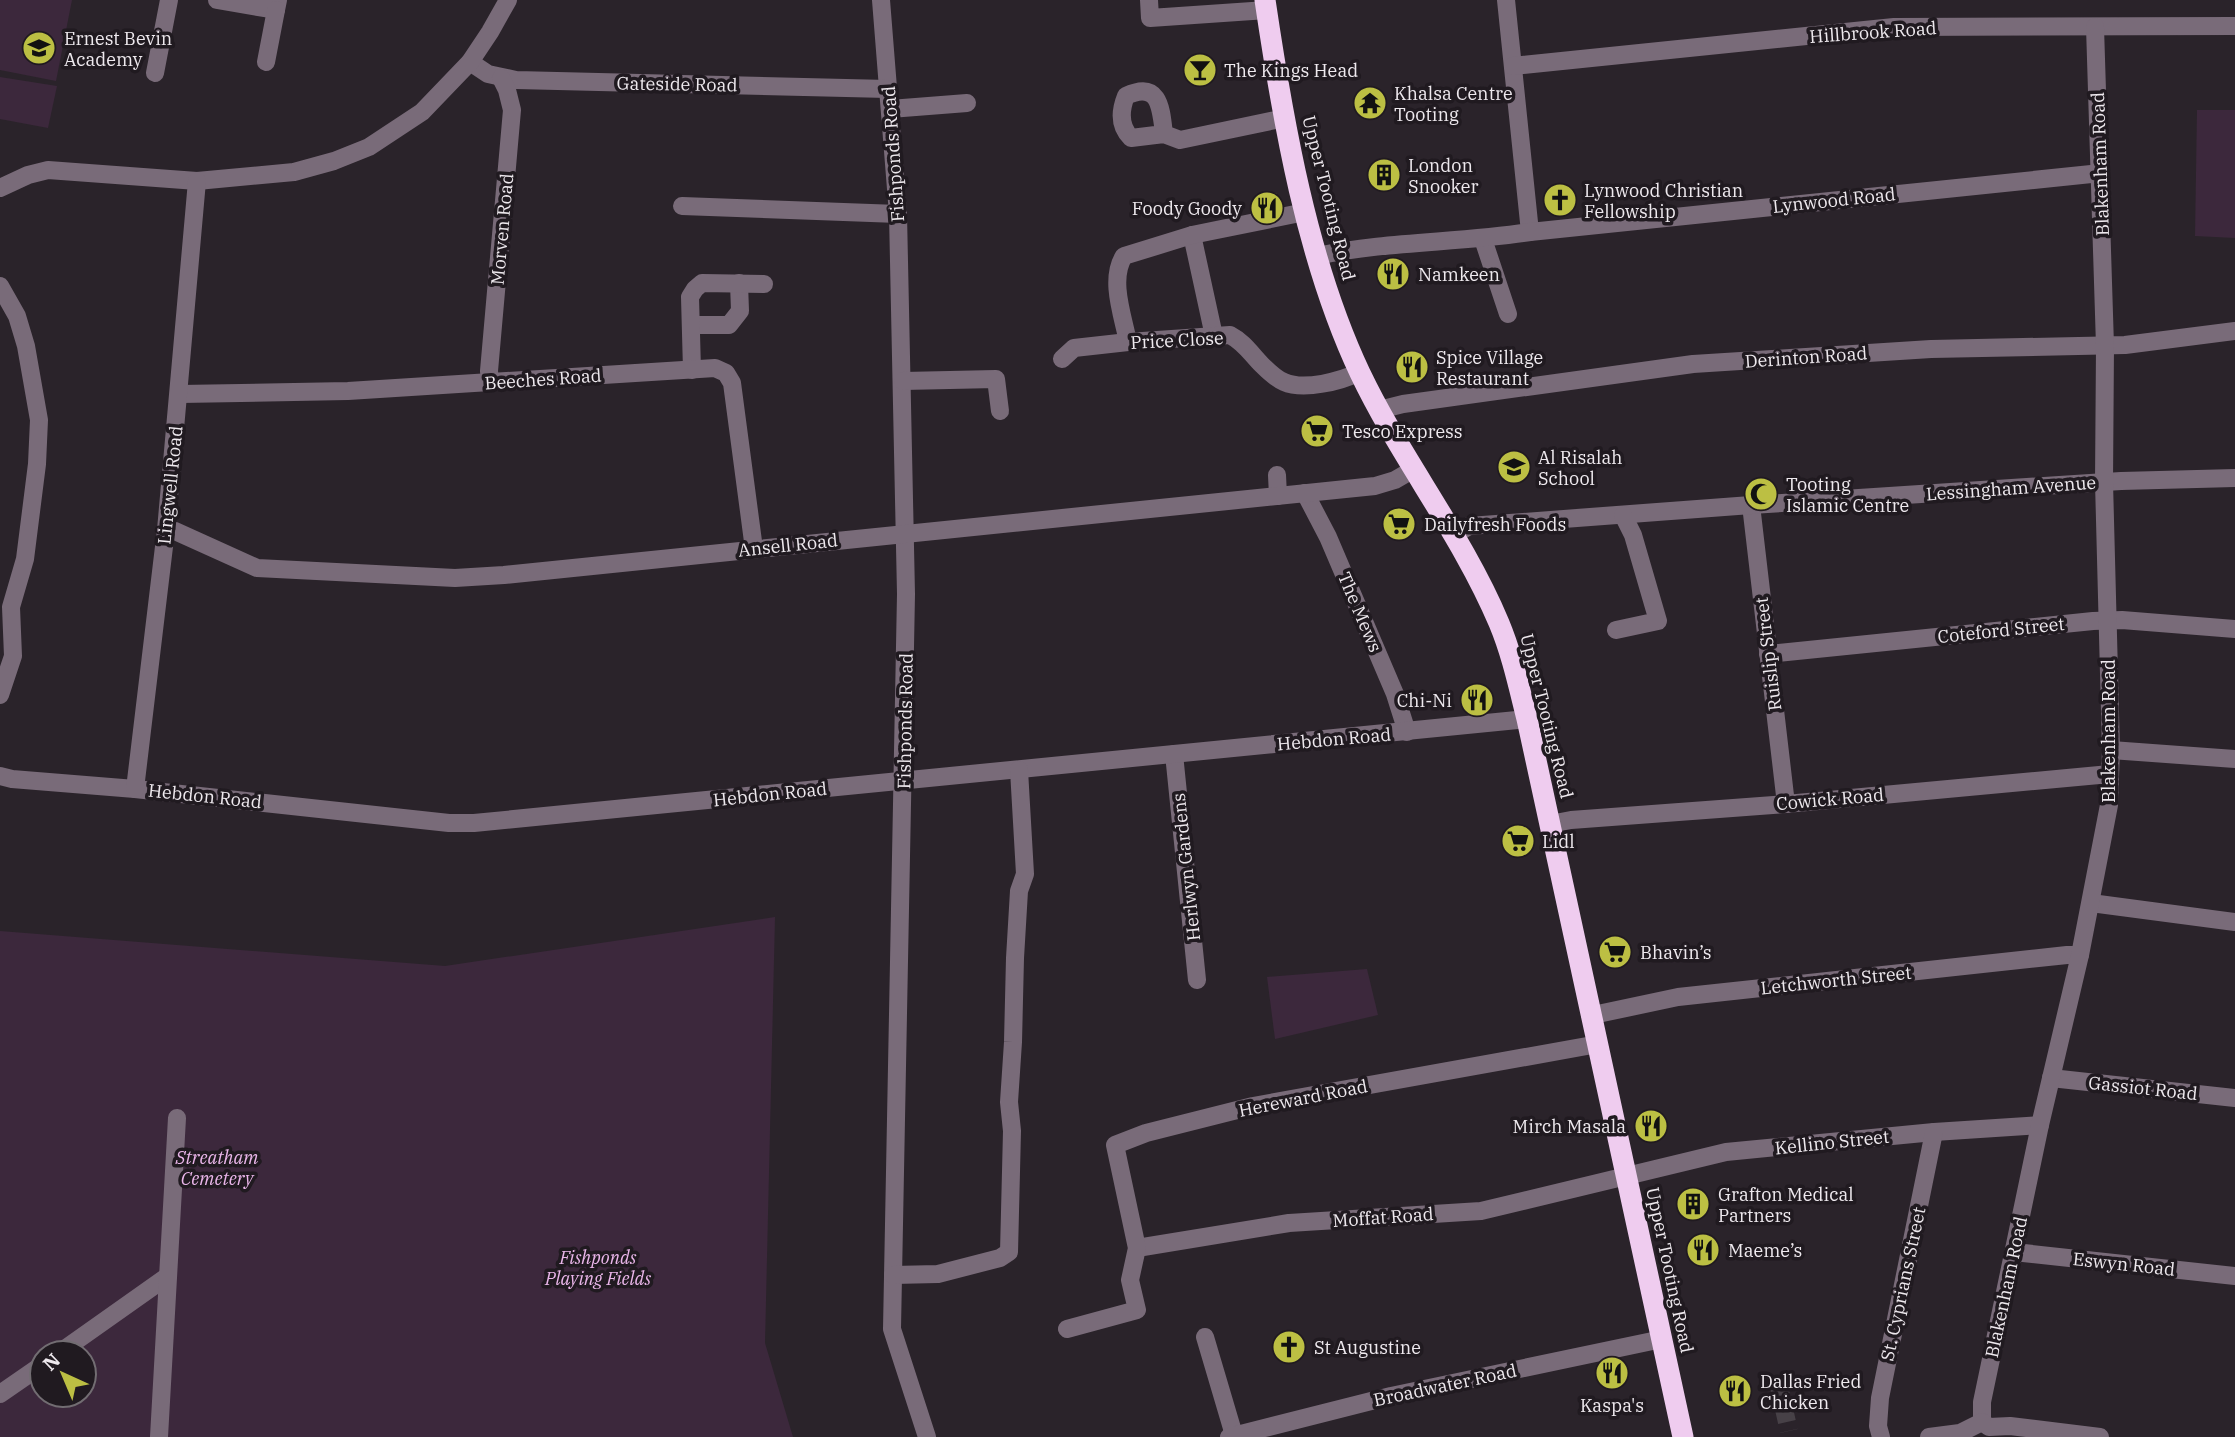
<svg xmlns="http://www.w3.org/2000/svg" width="2235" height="1437" font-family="'IBM Plex Serif',serif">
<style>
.green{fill:#3c283c;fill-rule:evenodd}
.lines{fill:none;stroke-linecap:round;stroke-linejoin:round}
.minor-tunnel{stroke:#474147;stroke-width:18;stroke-dasharray:18 9;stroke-linecap:butt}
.minor{stroke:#796b79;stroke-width:18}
.highway{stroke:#efccef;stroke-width:21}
.labels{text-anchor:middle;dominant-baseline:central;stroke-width:7;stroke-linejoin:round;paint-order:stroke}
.street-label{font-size:18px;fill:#eee9ee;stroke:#201a20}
.poi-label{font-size:18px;fill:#eee9ee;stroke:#201a20;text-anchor:start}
.park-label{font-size:18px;font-style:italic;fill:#eab6ea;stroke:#201a20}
</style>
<rect width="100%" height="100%" fill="#2a232a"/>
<!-- green -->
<g class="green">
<path d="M0,0H72L56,81L0,70Z"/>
<path d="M0,77L57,86L48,128L0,119Z"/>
<path d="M2197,110H2235V238L2195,236Z"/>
<path d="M775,917L765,1343L793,1437H0V931L445,966ZM42,1353H84V1395H42Z"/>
<path d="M1367,969L1378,1015L1275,1039L1267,977Z"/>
</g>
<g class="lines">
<!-- minor-tunnel -->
<path class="minor-tunnel" d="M1777,1378L1789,1431"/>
<!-- minor -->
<g class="minor">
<path d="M217,0L276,10L278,0"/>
<path d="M881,0L898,214L906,594L892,1329L927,1437"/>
<path d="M1149,0L1150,18L1267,10"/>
<path d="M1506,0L1530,232"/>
<path d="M266,62L276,10"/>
<path d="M470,62L488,74L516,80L888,89"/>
<path d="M1513,66L1894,27L2235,26"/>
<path d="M155,73L169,0"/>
<path d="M890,109L967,103"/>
<path d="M1164,134C1161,109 1160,80 1126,96C1120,111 1119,126 1131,138L1164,134L1180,140L1285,118"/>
<path d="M0,188L28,175L48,170L197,181L294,172L334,161L369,147L422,112L470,62L490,32L508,0"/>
<path d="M682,206L898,214"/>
<path d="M1192,235L1214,336"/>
<path d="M1483,239L1508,314"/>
<path d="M1317,256C1387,241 1459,243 1530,232L2101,173"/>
<path d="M0,286L17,316L26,346L39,420L37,464L25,559L11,607L13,656L0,695"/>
<path d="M691,325H729L740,311L739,283"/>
<path d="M1128,342C1123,316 1109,279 1124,256L1192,235L1305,212"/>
<path d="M1062,359L1074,348L1128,342L1230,335C1245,343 1251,354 1262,365C1268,371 1276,379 1284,382C1304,391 1341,381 1360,372"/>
<path d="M692,370L690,297L695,289L702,283L764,284"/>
<path d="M903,381L996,379L1000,411"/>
<path d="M490,382L489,371L512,110L507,90L501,78"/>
<path d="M180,394L348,391L715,368L726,373L732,383L754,549"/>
<path d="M1379,410L1403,404L1693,364L1931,349L2125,345L2235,331"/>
<path d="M1277,475L1278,496"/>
<path d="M1305,493L1328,537L1395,694L1407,732"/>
<path d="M1751,505L1786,804"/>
<path d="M166,530L175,531L257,568L455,578L504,575L1375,486L1395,480L1414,469"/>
<path d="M1454,535L1469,526L1751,505L2121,481L2235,478"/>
<path d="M1616,630L1658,621L1633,535L1623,515"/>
<path d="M1768,654L2093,621L2122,620L2235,629"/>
<path d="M2111,750L2235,759"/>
<path d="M1174,754L1197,980"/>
<path d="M0,776L12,779L135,789L449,823H474L1527,719"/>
<path d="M135,789L166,530L197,181"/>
<path d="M1550,824L1571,820L1786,804L2110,774"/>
<path d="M2091,903L2235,922"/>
<path d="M1593,1015L1678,997L2067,955H2080"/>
<path d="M2051,1078L2235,1098"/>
<path d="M1137,1248L1289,1223L1481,1211L1726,1152L1934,1132L2040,1125"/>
<path d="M2014,1252L2235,1276"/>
<path d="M893,1275L938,1274L1000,1258L1009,1252L1012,1131L1009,1102L1013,1042L1015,958L1019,891L1025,874L1019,770"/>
<path d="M1067,1329L1137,1310L1130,1280L1137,1248L1115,1145L1146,1133L1253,1106L1598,1044"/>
<path d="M1205,1337L1234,1435"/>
<path d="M59,1353L168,1276"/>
<path d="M0,1394L42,1365"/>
<path d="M1982,1422V1402L2040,1125L2080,955L2109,805L2111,750L2104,482L2105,346L2095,27"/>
<path d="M1982,1422L1989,1427L2010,1426L2100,1437"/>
<path d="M159,1437L177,1118"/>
<path d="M1229,1437L1391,1396L1662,1339"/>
<path d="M1881,1437L1878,1426L1880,1398L1934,1132"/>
<path d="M1929,1437L1960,1433L1982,1422"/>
</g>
<!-- highway -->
<path class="highway" d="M1265,0C1283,122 1307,261 1360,373C1401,459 1462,535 1499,623C1512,654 1519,687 1527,719L1683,1437"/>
</g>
<!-- icons -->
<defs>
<symbol id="school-disc" viewBox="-11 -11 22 22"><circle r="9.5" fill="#bcbf43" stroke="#201a20"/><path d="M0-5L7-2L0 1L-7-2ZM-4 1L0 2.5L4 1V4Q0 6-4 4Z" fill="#111"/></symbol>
<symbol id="bar-disc" viewBox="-11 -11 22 22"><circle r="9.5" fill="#bcbf43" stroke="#201a20"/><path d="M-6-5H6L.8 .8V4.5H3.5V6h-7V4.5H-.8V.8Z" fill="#111"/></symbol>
<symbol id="temple-disc" viewBox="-11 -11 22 22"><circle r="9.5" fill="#bcbf43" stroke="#201a20"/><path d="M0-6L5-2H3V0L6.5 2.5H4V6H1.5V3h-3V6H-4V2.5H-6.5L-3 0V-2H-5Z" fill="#111"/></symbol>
<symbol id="building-disc" viewBox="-11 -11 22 22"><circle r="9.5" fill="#bcbf43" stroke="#201a20"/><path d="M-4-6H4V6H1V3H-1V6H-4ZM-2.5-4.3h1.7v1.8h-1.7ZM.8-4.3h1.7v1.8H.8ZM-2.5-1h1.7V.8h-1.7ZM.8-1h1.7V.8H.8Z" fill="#111"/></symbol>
<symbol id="church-disc" viewBox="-11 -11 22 22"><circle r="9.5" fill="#bcbf43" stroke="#201a20"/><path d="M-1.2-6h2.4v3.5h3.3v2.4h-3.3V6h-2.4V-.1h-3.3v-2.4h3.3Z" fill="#111"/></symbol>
<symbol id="restaurant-disc" viewBox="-11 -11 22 22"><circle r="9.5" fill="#bcbf43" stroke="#201a20"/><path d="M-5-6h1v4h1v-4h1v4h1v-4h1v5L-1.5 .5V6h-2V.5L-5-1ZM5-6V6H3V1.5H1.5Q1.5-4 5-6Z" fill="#111"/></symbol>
<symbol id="supermarket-disc" viewBox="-11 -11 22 22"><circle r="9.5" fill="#bcbf43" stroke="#201a20"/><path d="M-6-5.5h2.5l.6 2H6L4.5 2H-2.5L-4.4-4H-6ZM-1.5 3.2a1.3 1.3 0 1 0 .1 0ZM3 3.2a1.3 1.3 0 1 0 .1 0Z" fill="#111"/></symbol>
<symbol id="mosque-disc" viewBox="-11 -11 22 22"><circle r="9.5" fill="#bcbf43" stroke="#201a20"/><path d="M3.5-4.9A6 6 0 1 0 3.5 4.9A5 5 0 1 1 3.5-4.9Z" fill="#111"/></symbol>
</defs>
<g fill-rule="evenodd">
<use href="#school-disc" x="20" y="29" width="38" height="38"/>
<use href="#bar-disc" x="1181" y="51" width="38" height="38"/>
<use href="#temple-disc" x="1351" y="84" width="38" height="38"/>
<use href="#building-disc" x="1365" y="156" width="38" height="38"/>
<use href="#church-disc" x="1541" y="181" width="38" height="38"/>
<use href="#restaurant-disc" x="1248" y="189" width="38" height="38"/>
<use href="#restaurant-disc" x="1374" y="255" width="38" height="38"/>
<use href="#restaurant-disc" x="1393" y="348" width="38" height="38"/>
<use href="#supermarket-disc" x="1298" y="412" width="38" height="38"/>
<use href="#school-disc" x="1495" y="448" width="38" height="38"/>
<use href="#mosque-disc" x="1742" y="475" width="38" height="38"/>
<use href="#supermarket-disc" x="1380" y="505" width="38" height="38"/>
<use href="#restaurant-disc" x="1458" y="681" width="38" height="38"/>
<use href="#supermarket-disc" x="1499" y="822" width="38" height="38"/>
<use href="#supermarket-disc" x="1596" y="933" width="38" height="38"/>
<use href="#restaurant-disc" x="1632" y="1107" width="38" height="38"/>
<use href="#building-disc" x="1674" y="1185" width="38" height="38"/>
<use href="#restaurant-disc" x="1684" y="1231" width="38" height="38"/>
<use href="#church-disc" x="1270" y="1328" width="38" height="38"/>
<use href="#restaurant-disc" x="1593" y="1354" width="38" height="38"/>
<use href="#restaurant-disc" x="1716" y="1372" width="38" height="38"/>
</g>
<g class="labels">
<!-- street labels -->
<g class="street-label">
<text transform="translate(1873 32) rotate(-4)">Hillbrook Road</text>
<text transform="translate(677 84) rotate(1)">Gateside Road</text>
<text transform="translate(893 154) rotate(-94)">Fishponds Road</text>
<text transform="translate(2100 164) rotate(-92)">Blakenham Road</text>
<text transform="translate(1329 198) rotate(76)">Upper Tooting Road</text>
<text transform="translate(1834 200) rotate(-6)">Lynwood Road</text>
<text transform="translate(502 229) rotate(-85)">Morven Road</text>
<text transform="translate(1177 340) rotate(-3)">Price Close</text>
<text transform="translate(1806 357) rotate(-4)">Derinton Road</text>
<text transform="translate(543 379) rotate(-4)">Beeches Road</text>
<text transform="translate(170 485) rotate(-84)">Lingwell Road</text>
<text transform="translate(2011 488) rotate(-4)">Lessingham Avenue</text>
<text transform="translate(788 545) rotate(-6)">Ansell Road</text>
<text transform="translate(1360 612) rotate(67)">The Mews</text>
<text transform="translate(2001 630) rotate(-6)">Coteford Street</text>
<text transform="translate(1768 654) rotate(-97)">Ruislip Street</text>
<text transform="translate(1547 716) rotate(76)">Upper Tooting Road</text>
<text transform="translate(905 721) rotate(-89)">Fishponds Road</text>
<text transform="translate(2108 731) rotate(-90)">Blakenham Road</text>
<text transform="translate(1334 739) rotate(-5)">Hebdon Road</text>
<text transform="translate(770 794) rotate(-6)">Hebdon Road</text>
<text transform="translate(205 796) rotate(6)">Hebdon Road</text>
<text transform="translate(1830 799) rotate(-5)">Cowick Road</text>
<text transform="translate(1186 867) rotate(-96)">Herlwyn Gardens</text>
<text transform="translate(1836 980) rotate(-6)">Letchworth Street</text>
<text transform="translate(2143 1088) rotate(6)">Gassiot Road</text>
<text transform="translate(1303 1098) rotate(-11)">Hereward Road</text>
<text transform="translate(1832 1142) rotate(-6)">Kellino Street</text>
<text transform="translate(1383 1217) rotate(-4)">Moffat Road</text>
<text transform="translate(2124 1264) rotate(6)">Eswyn Road</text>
<text transform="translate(1670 1270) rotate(78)">Upper Tooting Road</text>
<text transform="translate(1903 1284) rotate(-78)">St. Cyprians Street</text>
<text transform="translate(2006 1287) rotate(-78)">Blakenham Road</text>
<text transform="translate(1445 1385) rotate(-12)">Broadwater Road</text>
</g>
<!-- poi labels -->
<g class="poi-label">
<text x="64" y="38">Ernest Bevin<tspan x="64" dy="21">Academy</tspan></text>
<text x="1224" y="70">The Kings Head</text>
<text x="1394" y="93">Khalsa Centre<tspan x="1394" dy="21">Tooting</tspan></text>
<text x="1408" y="165">London<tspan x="1408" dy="21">Snooker</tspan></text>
<text x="1584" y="190">Lynwood Christian<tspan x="1584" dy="21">Fellowship</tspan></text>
<text x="1242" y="208" text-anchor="end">Foody Goody</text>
<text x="1418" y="274">Namkeen</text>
<text x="1436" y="357">Spice Village<tspan x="1436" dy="21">Restaurant</tspan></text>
<text x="1342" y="431">Tesco Express</text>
<text x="1538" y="457">Al Risalah<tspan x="1538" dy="21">School</tspan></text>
<text x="1786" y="484">Tooting<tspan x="1786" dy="21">Islamic Centre</tspan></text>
<text x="1424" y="524">Dailyfresh Foods</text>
<text x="1452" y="700" text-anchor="end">Chi-Ni</text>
<text x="1542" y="841">Lidl</text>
<text x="1640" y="952">Bhavin’s</text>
<text x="1626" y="1126" text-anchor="end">Mirch Masala</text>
<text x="1718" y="1194">Grafton Medical<tspan x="1718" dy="21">Partners</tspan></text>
<text x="1728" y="1250">Maeme’s</text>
<text x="1314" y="1347">St Augustine</text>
<text x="1760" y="1381">Dallas Fried<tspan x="1760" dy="21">Chicken</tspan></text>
<text x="1612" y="1405" text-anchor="middle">Kaspa's</text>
</g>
<!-- park labels -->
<g class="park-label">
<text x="217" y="1157">Streatham<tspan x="217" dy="21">Cemetery</tspan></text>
<text x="598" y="1257">Fishponds<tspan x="598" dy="21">Playing Fields</tspan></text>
</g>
</g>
<!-- north arrow -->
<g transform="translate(63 1374) rotate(316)"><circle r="33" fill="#201a20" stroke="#726d72" stroke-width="2"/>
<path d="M0-5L12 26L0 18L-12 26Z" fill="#bcbf43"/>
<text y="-10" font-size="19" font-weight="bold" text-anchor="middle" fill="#eee9ee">N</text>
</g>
</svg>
